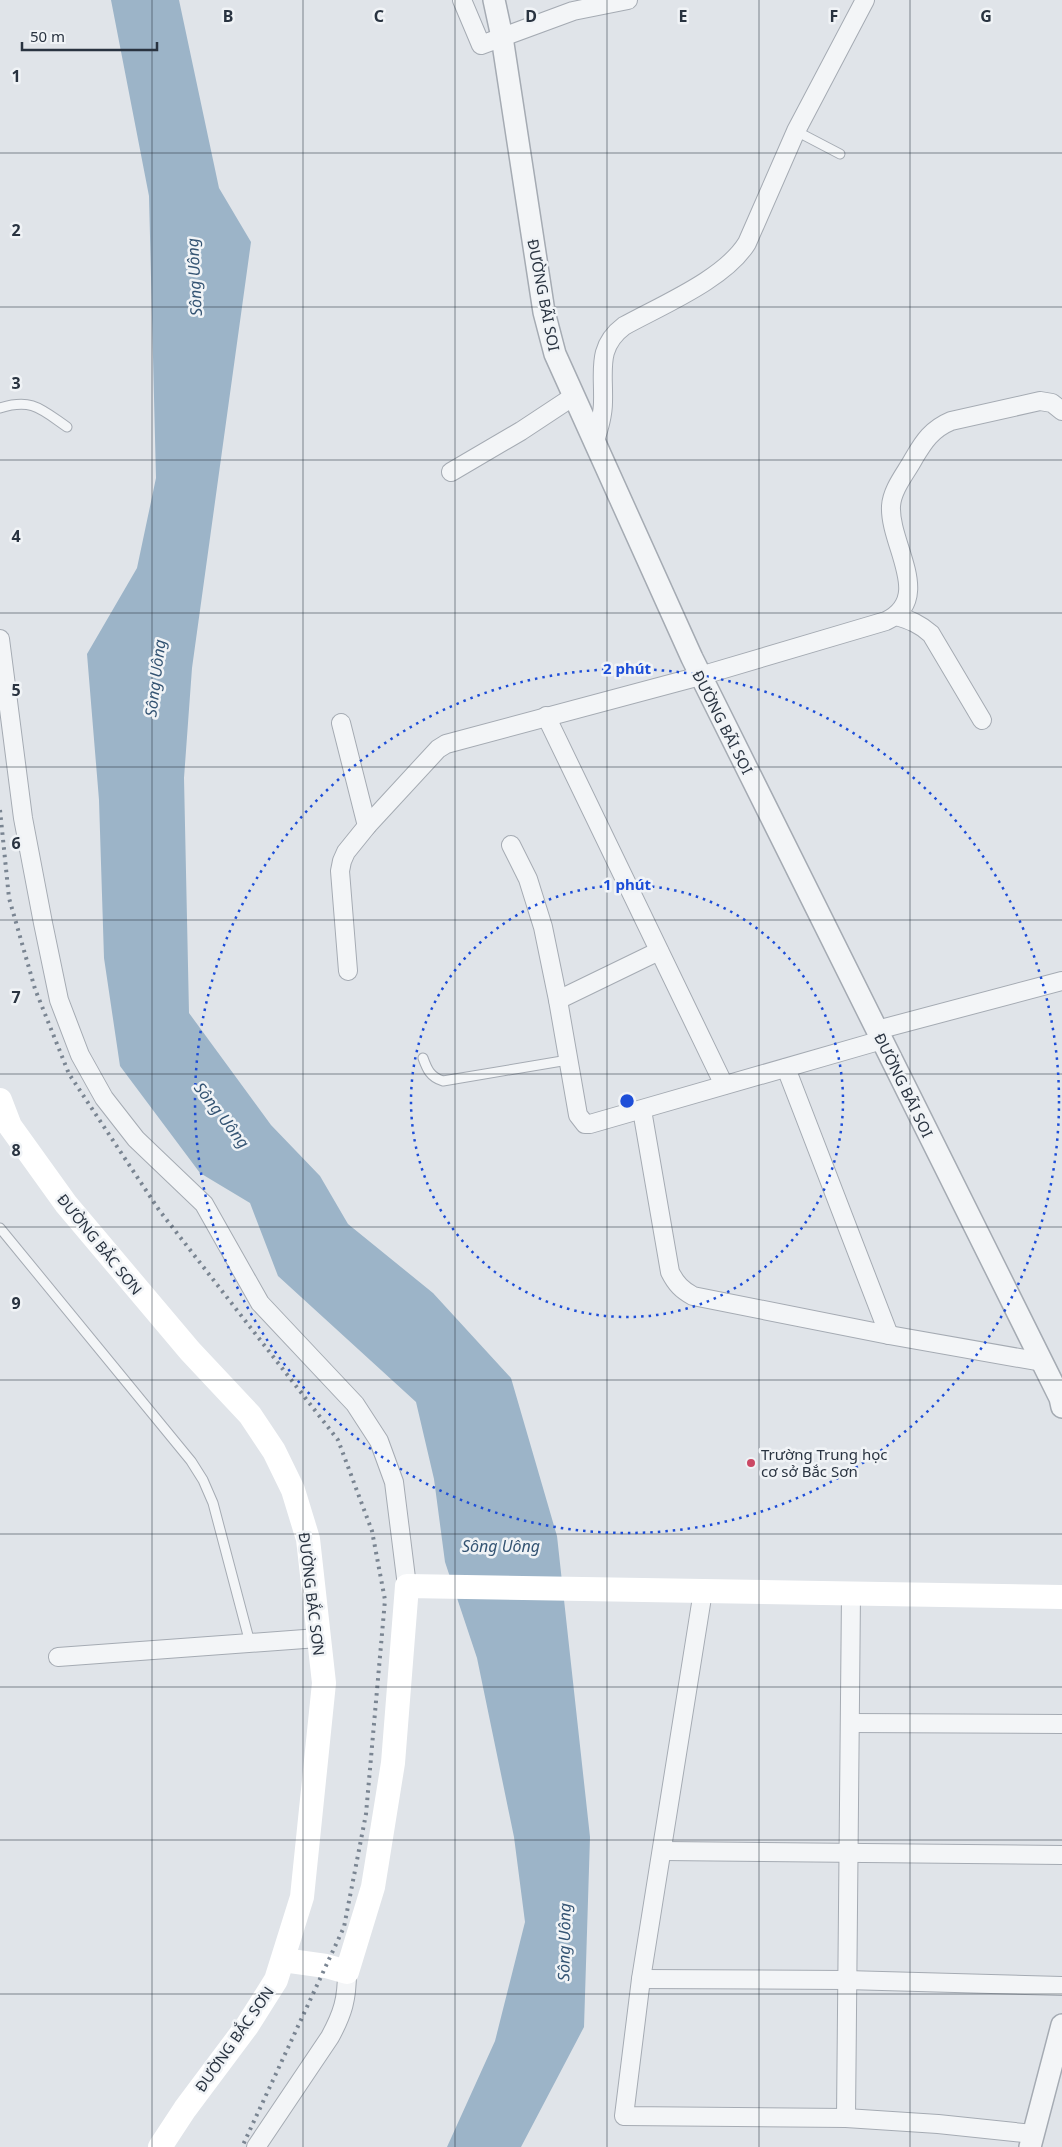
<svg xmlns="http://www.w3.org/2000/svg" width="1062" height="2147" font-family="'Noto Sans',sans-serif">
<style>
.water{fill:#9cb4c8}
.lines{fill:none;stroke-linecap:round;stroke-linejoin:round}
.service-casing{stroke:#a5abb3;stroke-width:11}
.minor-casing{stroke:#a5abb3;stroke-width:20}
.tertiary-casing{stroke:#a5abb3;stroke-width:24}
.service{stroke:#f3f5f7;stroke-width:9}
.minor{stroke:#f3f5f7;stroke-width:18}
.tertiary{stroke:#f3f5f7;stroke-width:21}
.secondary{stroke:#fff;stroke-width:24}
.rail{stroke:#7a8592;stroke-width:4;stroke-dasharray:2.5 5;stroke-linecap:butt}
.grid{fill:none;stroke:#293340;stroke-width:1;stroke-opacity:0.55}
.ring{fill:none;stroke:#1d4ed8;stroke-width:2.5;stroke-dasharray:2.5 5}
.poi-dot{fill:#cb4864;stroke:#f0f3f6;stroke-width:2}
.labels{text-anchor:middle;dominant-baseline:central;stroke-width:5;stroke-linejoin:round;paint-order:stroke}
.street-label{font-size:15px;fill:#293340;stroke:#f0f3f6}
.poi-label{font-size:15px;fill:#293340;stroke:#f0f3f6;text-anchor:start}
.water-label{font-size:16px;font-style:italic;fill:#345473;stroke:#f0f3f6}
.grid-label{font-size:16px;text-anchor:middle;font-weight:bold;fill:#293340;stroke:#f0f3f6;stroke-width:5;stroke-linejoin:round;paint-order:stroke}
.centre{fill:#1d4ed8;stroke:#f0f3f6;stroke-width:2.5}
.ring-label{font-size:15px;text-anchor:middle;font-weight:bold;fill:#1d4ed8;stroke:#f0f3f6;stroke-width:5;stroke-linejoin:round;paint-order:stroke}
</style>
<rect width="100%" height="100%" fill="#e0e4e9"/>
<!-- water -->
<path class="water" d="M111,0H179L219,188L251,242L192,668L184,778L189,1013L271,1125L320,1176L348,1224L433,1293L511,1378L557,1536L590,1837L584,2027L521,2147H447L495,2041L525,1922L514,1837L477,1658L445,1562L434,1479L416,1402L278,1276L250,1203L200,1173L120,1066L104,958L99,800L87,654L137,568L156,478L149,196Z"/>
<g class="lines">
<defs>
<g id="service">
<path d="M796,131L840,154"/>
<path d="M0,408C32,398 41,409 67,427"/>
<path d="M423,1058C427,1069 430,1077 443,1081L568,1060"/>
<path d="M0,1228L191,1461L203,1480L213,1503L250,1643"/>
</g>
<g id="minor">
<path d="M462,0L481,45L573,11L628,0"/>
<path d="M595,441C599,428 603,415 603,402C604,371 596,347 624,326C662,305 725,279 747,243L796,131L865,0"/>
<path d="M451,472L521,431L574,396"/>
<path d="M896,616C910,620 920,624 931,634L982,720"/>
<path d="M0,639L23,818L43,923L59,1000L80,1055L104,1098L136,1139L204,1204L260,1303L355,1404L379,1441L394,1482L407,1586"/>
<path d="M546,716L724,1085"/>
<path d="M341,723L367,826"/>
<path d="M511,845L528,879L543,927L558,1000L578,1115L585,1124H590L882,1040"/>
<path d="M348,971L340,871L342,861L346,852L367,826L438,749L446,744L700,676L886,621C934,598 889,545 891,506C892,489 906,473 914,458C924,441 932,429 951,421L1040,401L1052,403L1062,411"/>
<path d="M558,1000L659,951"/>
<path d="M877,1030L1062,981"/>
<path d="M786,1068L889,1335"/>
<path d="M642,1110L670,1272C676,1284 682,1290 693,1296L889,1335L1042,1362"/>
<path d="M703,1591L641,1979L624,2116L846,2118L938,2124L1033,2134"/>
<path d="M58,1657L318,1638"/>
<path d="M850,1723L1062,1724"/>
<path d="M663,1851L1062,1855"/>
<path d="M641,1979L846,1980L1062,1986"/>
<path d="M846,2118L851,1594"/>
<path d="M256,2147L330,2037C343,2013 347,1999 347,1972"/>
</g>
<g id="tertiary">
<path d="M494,0L502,37L544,312L555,354L692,658L1060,1398L1062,1407"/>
<path d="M1030,2147L1062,2025"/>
</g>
</defs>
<!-- service casing -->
<use href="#service" class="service-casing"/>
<!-- minor casing -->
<use href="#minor" class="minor-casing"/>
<!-- tertiary casing -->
<use href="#tertiary" class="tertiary-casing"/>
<!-- service -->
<use href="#service" class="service"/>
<!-- minor -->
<use href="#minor" class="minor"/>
<!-- tertiary -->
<use href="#tertiary" class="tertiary"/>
<!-- secondary -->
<g class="secondary">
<path d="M0,1100L10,1126L66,1204L190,1351L250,1415L274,1451L293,1490L308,1539L324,1683L302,1897L276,1980L247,2026L185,2109L160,2147"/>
<path d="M283,1960L326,1966L347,1972L373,1887L393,1763L407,1586L1062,1597"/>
</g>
<!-- rail -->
<path class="rail" d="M0,810L9,898L35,989L69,1074L159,1210L338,1440L372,1531L385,1600L366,1814L344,1927L242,2147"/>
</g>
<!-- grid -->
<path class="grid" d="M152,0V2147M303,0V2147M455,0V2147M607,0V2147M759,0V2147M910,0V2147M0,153H1062M0,307H1062M0,460H1062M0,613H1062M0,767H1062M0,920H1062M0,1074H1062M0,1227H1062M0,1380H1062M0,1534H1062M0,1687H1062M0,1840H1062M0,1994H1062"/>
<!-- distance rings -->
<g class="ring">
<circle cx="627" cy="1101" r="216"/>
<circle cx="627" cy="1101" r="432"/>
</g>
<!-- markers -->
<circle class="poi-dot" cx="751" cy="1463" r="5"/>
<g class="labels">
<!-- street labels -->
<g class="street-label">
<text transform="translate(544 295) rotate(79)">ĐƯỜNG BÃI SOI</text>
<text transform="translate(723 722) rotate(63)">ĐƯỜNG BÃI SOI</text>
<text transform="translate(904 1085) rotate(64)">ĐƯỜNG BÃI SOI</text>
<text transform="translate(100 1244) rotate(51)">ĐƯỜNG BẮC SƠN</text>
<text transform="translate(312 1594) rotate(83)">ĐƯỜNG BẮC SƠN</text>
<text transform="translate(234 2039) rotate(-55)">ĐƯỜNG BẮC SƠN</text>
</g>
<!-- poi labels -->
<g class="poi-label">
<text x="761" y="1454">Trường Trung học<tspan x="761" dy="17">cơ sở Bắc Sơn</tspan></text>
</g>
<!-- water labels -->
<g class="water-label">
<text transform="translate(194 277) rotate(-93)">Sông Uông</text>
<text transform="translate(155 678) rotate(-83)">Sông Uông</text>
<text transform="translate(222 1115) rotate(52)">Sông Uông</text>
<text x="501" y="1546">Sông Uông</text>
<text transform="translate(564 1942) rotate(-89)">Sông Uông</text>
</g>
</g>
<g class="grid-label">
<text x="228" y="22">B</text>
<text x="379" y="22">C</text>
<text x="531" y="22">D</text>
<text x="683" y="22">E</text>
<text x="834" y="22">F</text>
<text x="986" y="22">G</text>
<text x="16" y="82">1</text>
<text x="16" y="236">2</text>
<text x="16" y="389">3</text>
<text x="16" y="542">4</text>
<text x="16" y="696">5</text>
<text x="16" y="849">6</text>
<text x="16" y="1003">7</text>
<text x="16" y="1156">8</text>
<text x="16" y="1309">9</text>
</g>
<circle cx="627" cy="1101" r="8" class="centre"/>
<g class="ring-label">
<text x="627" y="674">2 phút</text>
<text x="627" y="890">1 phút</text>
</g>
<!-- scale -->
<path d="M22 42v8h135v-8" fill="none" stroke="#293340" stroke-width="2.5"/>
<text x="30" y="42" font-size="15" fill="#293340" stroke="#f0f3f6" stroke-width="4" paint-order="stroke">50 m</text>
</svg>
